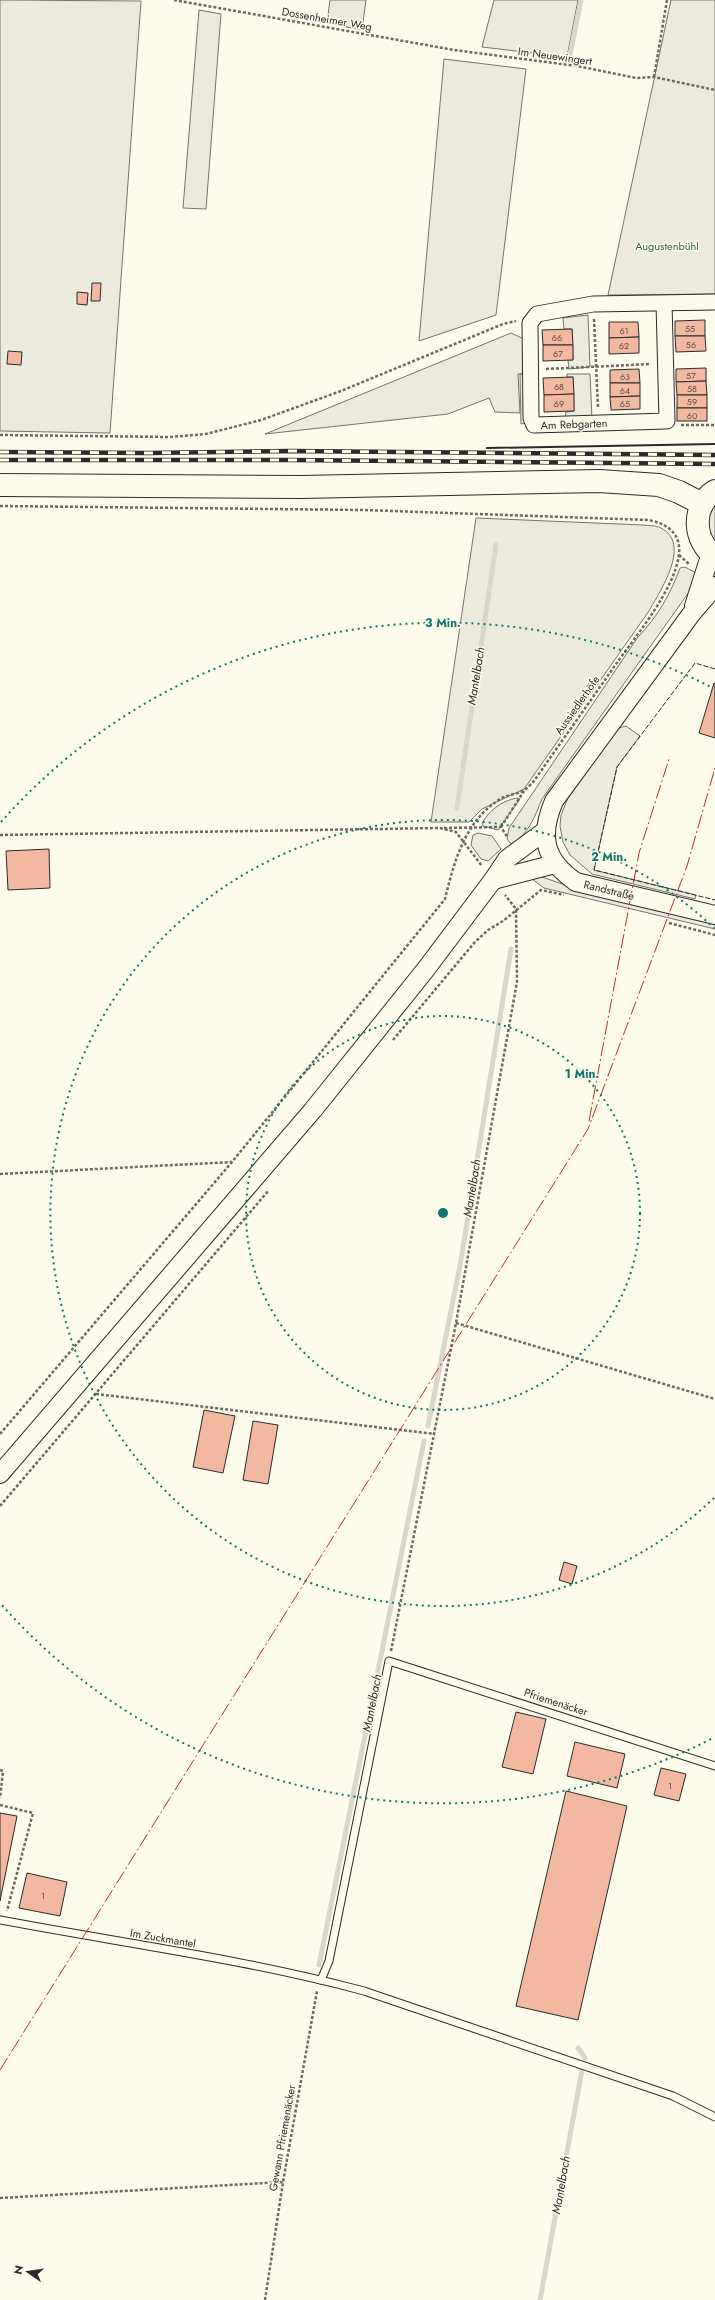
<svg xmlns="http://www.w3.org/2000/svg" width="715" height="2300" font-family="Jost,sans-serif">
<style>
.green{fill:#ecebdb;stroke:#74746e}
.parking{fill:#eceadb;stroke:#74746e}
.lines{fill:none;stroke-linecap:round;stroke-linejoin:round}
.stream{stroke:#d8d7c9;stroke-width:5}
.building{fill:#f2b8a0;stroke:#2b2b2b}
.service-casing{stroke:#2b2b2b;stroke-width:9}
.minor-casing{stroke:#2b2b2b;stroke-width:17}
.tertiary-casing{stroke:#2b2b2b;stroke-width:20}
.primary-casing{stroke:#2b2b2b;stroke-width:24}
.path{stroke:#6a6964;stroke-width:2.5;stroke-dasharray:3 2;stroke-linecap:butt}
.service{stroke:#fdfbea;stroke-width:7}
.minor{stroke:#fdfbea;stroke-width:15}
.tertiary{stroke:#fdfbea;stroke-width:18}
.primary{stroke:#fdfbea;stroke-width:22}
.rail-casing{stroke:#2b2b2b;stroke-width:4.5}
.rail{stroke:#fdfbea;stroke-width:3;stroke-dasharray:9;stroke-linecap:butt}
.fence{stroke:#2b2b2b;stroke-width:1;stroke-dasharray:5 2;stroke-linecap:butt}
.wall{stroke:#2b2b2b;stroke-width:2}
.power{stroke:#c62828;stroke-width:1;stroke-dasharray:14 3 2 3;stroke-linecap:butt}
.ring{fill:none;stroke:#0f766e;stroke-width:2;stroke-dasharray:2 4}
.labels{text-anchor:middle;dominant-baseline:central;stroke-width:3;stroke-linejoin:round;paint-order:stroke}
.number-label{font-size:9px;fill:#5d4e48}
.street-label{font-size:11px;fill:#2b2b2b;stroke:#fdfbea}
.park-label{font-size:11px;fill:#34623c;stroke:#fdfbea}
.water-label{font-size:12px;font-style:italic;fill:#2b2b2b;stroke:#fdfbea}
.centre{fill:#0f766e;stroke:#fdfbea;stroke-width:2}
.ring-label{font-size:12px;text-anchor:middle;font-weight:bold;fill:#0f766e;stroke:#fdfbea;stroke-width:3;stroke-linejoin:round;paint-order:stroke}
</style>
<rect width="100%" height="100%" fill="#fdfbea"/>
<!-- green -->
<g class="green">
<path d="M0,0L141,1L110,433L0,431Z"/>
<path d="M330,0H366L362,30L327,23Z"/>
<path d="M494,0H578L567,57L482,47Z"/>
<path d="M671,0H715V294L608,295Z"/>
<path d="M199,10L221,14L206,209L183,208Z"/>
<path d="M444,59L526,69L496,315L419,341Z"/>
<path d="M588,315L590,367L569,369L568,360H573L572,329H564L563,318Z"/>
<path d="M511,333L526,340V373L518,374L520,413L495,412L489,398L448,414L265,434Z"/>
<path d="M567,374H590L592,419H565L566,412L574,411L573,377H567Z"/>
<path d="M715,495V548L702,516Z"/>
<path d="M476,518L643,525C648,526 656,525 661,528C692,544 660,591 649,611L524,789L482,809L469,822H431Z"/>
<path d="M685,567L698,574L694,585L542,799C535,816 528,836 511,844L507,839L509,828L638,637C658,616 670,595 680,568Z"/>
<path d="M626,726L640,736L617,767L594,870L696,895L695,899L592,874L570,855L563,842L560,826L561,815L568,798L608,742L619,728Z"/>
<path d="M517,798L520,799L498,830L483,826L482,823C490,810 501,801 517,798Z"/>
<path d="M478,833L492,836L501,849L488,861L481,859L471,845L473,835Z"/>
<path d="M542,877L574,888L715,923V929L544,888L532,879Z"/>
</g>
<!-- parking -->
<path class="parking" d="M520,374H527V423L521,424Z"/>
<g class="lines">
<!-- stream -->
<g class="stream">
<path d="M570,55L581,0"/>
<path d="M457,808L496,545"/>
<path d="M428,1426L460,1266L511,949"/>
<path d="M319,1965L424,1441"/>
<path d="M578,2048L585,2058"/>
<path d="M540,2300L582,2070"/>
</g>
</g>
<!-- building -->
<g class="building">
<path d="M92,283H101L100,301H91Z"/>
<path d="M77,292L88,293L87,305L77,304Z"/>
<path d="M705,320V336H675V321Z"/>
<path d="M609,322H638L639,337L609,338Z"/>
<path d="M572,329L573,345H543L542,330Z"/>
<path d="M675,336H705L706,351L676,352Z"/>
<path d="M639,337V353L609,354V338Z"/>
<path d="M543,345H573V360L543,361Z"/>
<path d="M8,351L22,352L21,365L7,364Z"/>
<path d="M706,368V381L676,382V369Z"/>
<path d="M639,369L640,383H610V370Z"/>
<path d="M573,377L574,394L544,395L543,378Z"/>
<path d="M706,381L707,395H677L676,382Z"/>
<path d="M610,383H640V396L610,397Z"/>
<path d="M574,394V411L544,412V395Z"/>
<rect x="677" y="395" width="30" height="13"/>
<path d="M640,396V409L611,410L610,397Z"/>
<rect x="677" y="408" width="30" height="13"/>
<path d="M714,683L715,684V738L699,733Z"/>
<path d="M49,849L50,888L8,890L6,851Z"/>
<path d="M204,1410L235,1416L223,1473L193,1467Z"/>
<path d="M253,1421L278,1425L268,1484L243,1480Z"/>
<path d="M564,1562L577,1566L572,1584L559,1580Z"/>
<path d="M516,1712L546,1719L533,1774L502,1767Z"/>
<path d="M575,1742L625,1754L617,1788L567,1776Z"/>
<path d="M661,1768L686,1774L679,1801L654,1795Z"/>
<path d="M566,1791L627,1806L578,2020L516,2006Z"/>
<path d="M0,1813L17,1816L0,1901Z"/>
<path d="M27,1873L67,1882L60,1916L19,1908Z"/>
</g>
<g class="lines">
<defs>
<g id="service">
<path d="M0,1920C122,1943 245,1959 364,1991L673,2096L715,2117"/>
<path d="M321,1980L329,1961L389,1661L715,1766"/>
</g>
<path id="minor" d="M664,303L667,421L534,425L531,418L530,323L537,314L593,304L715,302"/>
<g id="tertiary">
<path d="M715,586L692,613L554,801C539,836 544,860 576,882L715,915"/>
<path d="M694,606L711,553"/>
<path d="M493,880L555,864"/>
<path d="M0,1474L313,1110L426,969L493,880L507,859L545,831"/>
</g>
<g id="primary">
<path d="M0,485L301,487L599,481L659,485L679,492L702,504"/>
<path d="M715,491C691,506 693,541 715,556"/>
</g>
</defs>
<!-- service casing -->
<use href="#service" class="service-casing"/>
<!-- minor casing -->
<use href="#minor" class="minor-casing"/>
<!-- tertiary casing -->
<use href="#tertiary" class="tertiary-casing"/>
<!-- primary casing -->
<use href="#primary" class="primary-casing"/>
<!-- path -->
<g class="path">
<path d="M174,0L454,50L577,66L636,78L654,77L715,90"/>
<path d="M654,77L667,0"/>
<path d="M594,319L598,408"/>
<path d="M546,369L651,364"/>
<path d="M681,425H715"/>
<path d="M0,435L170,437L206,434L261,420L341,391L503,324L516,321"/>
<path d="M0,506L363,510L649,520C667,524 681,533 679,554C675,589 636,636 616,664C589,703 561,742 534,781C531,784 527,789 523,791C514,795 505,795 497,801C464,824 454,862 445,899L232,1162L0,1434"/>
<path d="M679,555L689,564"/>
<path d="M501,827L524,791"/>
<path d="M444,828L501,827L508,838"/>
<path d="M0,835L440,828L456,832L482,866"/>
<path d="M669,923L715,935"/>
<path d="M393,1040L475,942L488,930L503,921L541,890L564,895"/>
<path d="M0,1174L232,1162"/>
<path d="M456,1323L715,1399"/>
<path d="M96,1394L435,1434"/>
<path d="M0,1506L269,1190"/>
<path d="M391,1651L456,1323L517,982L516,909L505,895"/>
<path d="M0,1770L3,1771L0,1798"/>
<path d="M0,1805L33,1813L7,1911"/>
<path d="M0,2198L283,2182"/>
<path d="M265,2300L283,2182L317,1991"/>
</g>
<!-- service -->
<use href="#service" class="service"/>
<!-- minor -->
<use href="#minor" class="minor"/>
<!-- tertiary -->
<use href="#tertiary" class="tertiary"/>
<!-- primary -->
<use href="#primary" class="primary"/>
<defs>
<g id="rail">
<path d="M0,452L149,453L290,451L715,455"/>
<path d="M0,460H290L715,464"/>
</g>
</defs>
<!-- rail casing -->
<use href="#rail" class="rail-casing"/>
<!-- rail -->
<use href="#rail" class="rail"/>
<!-- fence -->
<path class="fence" d="M715,669L695,663L617,767L594,870L715,900"/>
<!-- wall -->
<path class="wall" d="M487,448L715,444"/>
<!-- power -->
<g class="power">
<path d="M589,1121L639,853L670,756"/>
<path d="M0,2070L588,1129L687,866L715,768"/>
</g>
</g>
<!-- distance rings -->
<g class="ring">
<circle cx="443" cy="1213" r="197"/>
<path d="M714 1498A393 393 0 1 1 714 928"/>
<path d="M711 1739A590 590 0 0 1 1 1604M1 822A590 590 0 0 1 711 687"/>
</g>
<g class="labels">
<!-- number labels -->
<g class="number-label">
<text x="690" y="328">55</text>
<text x="624" y="330">61</text>
<text x="557" y="337">66</text>
<text x="691" y="344">56</text>
<text x="624" y="345">62</text>
<text x="558" y="353">67</text>
<text x="691" y="375">57</text>
<text x="625" y="376">63</text>
<text x="559" y="386">68</text>
<text x="692" y="388">58</text>
<text x="625" y="390">64</text>
<text x="692" y="401">59</text>
<text x="559" y="403">69</text>
<text x="625" y="403">65</text>
<text x="692" y="415">60</text>
<text x="670" y="1785">1</text>
<text x="43" y="1895">1</text>
</g>
<!-- street labels -->
<g class="street-label">
<text transform="translate(327 19) rotate(10)">Dossenheimer Weg</text>
<text transform="translate(555 56) rotate(8)">Im Neuewingert</text>
<text transform="translate(574 424) rotate(-2)">Am Rebgarten</text>
<text transform="translate(577 705) rotate(-55)">Aussiedlerhöfe</text>
<text transform="translate(609 890) rotate(14)">Randstraße</text>
<text transform="translate(556 1702) rotate(18)">Pfriemenäcker</text>
<text transform="translate(163 1938) rotate(10)">Im Zuckmantel</text>
<text transform="translate(282 2138) rotate(-80)">Gewann Pfriemenäcker</text>
</g>
<!-- park labels -->
<g class="park-label">
<text x="667" y="246">Augustenbühl</text>
</g>
<!-- water labels -->
<g class="water-label">
<text transform="translate(476 676) rotate(-81)">Mantelbach</text>
<text transform="translate(472 1188) rotate(-81)">Mantelbach</text>
<text transform="translate(372 1703) rotate(-79)">Mantelbach</text>
<text transform="translate(561 2185) rotate(-80)">Mantelbach</text>
</g>
</g>
<circle cx="443" cy="1213" r="6" class="centre"/>
<g class="ring-label">
<text x="443" y="627">3 Min.</text>
<text x="609" y="861">2 Min.</text>
<text x="582" y="1078">1 Min.</text>
</g>
<!-- north arrow -->
<g transform="translate(28 2272) rotate(283)" stroke="#fdfbea" stroke-width="3" paint-order="stroke">
<path d="M0-3L7 15L0 10L-7 15Z" fill="#2b2b2b"/>
<text y="-6" font-size="11" font-weight="bold" text-anchor="middle" fill="#2b2b2b">N</text>
</g>
</svg>
